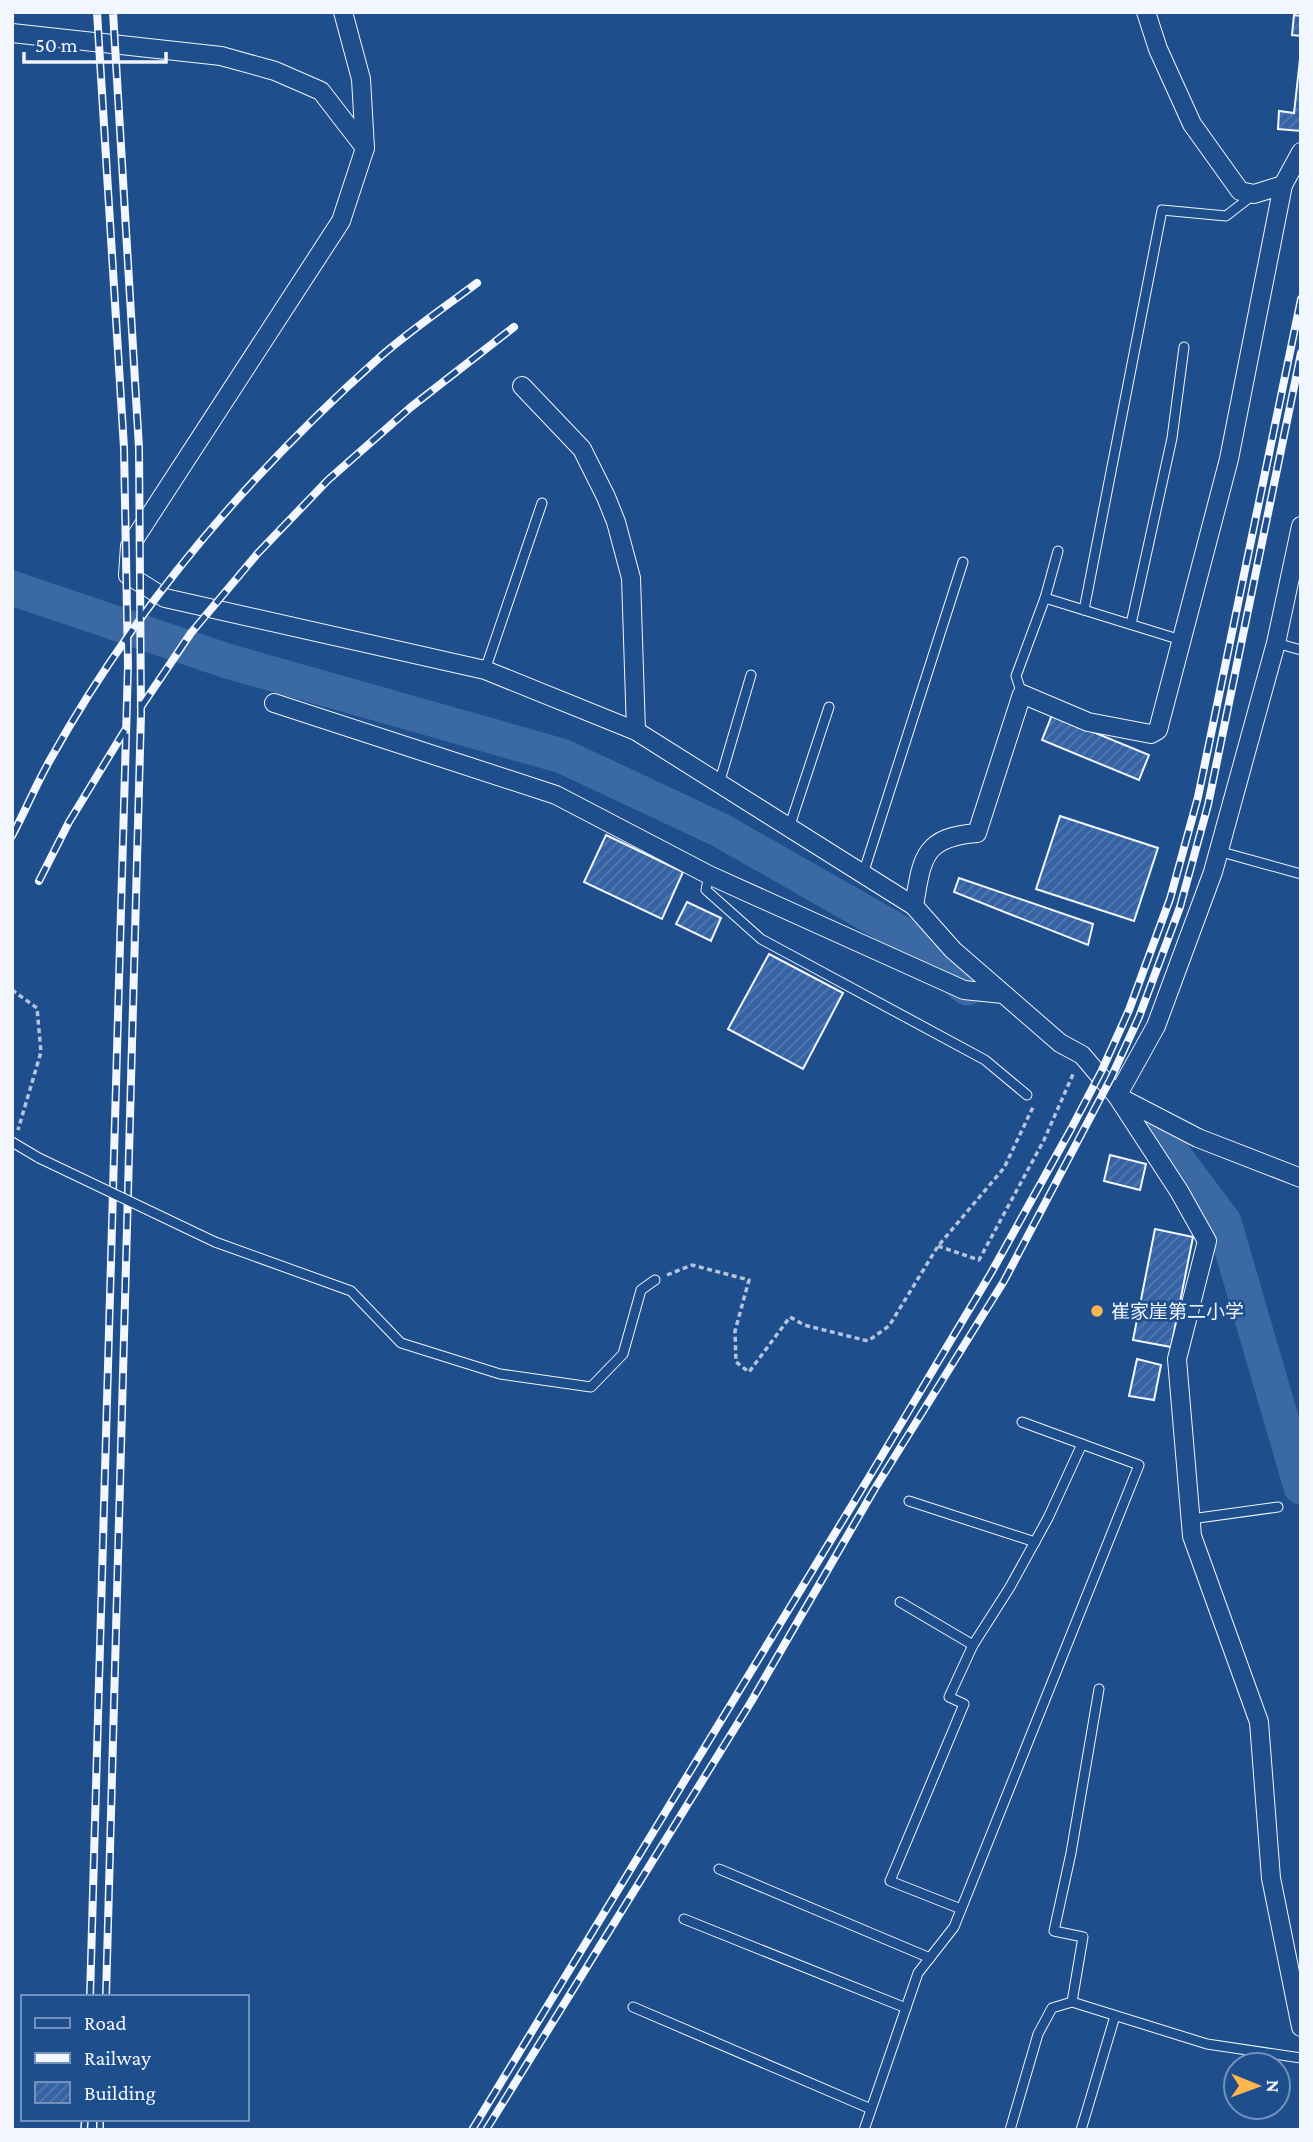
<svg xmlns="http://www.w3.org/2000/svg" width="1313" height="2142" font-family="'Crimson Pro','Noto Sans SC',serif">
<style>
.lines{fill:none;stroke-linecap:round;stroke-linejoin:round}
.river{stroke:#3b69a3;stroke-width:35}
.building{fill:url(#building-hatch);stroke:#f2f6ff;stroke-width:2}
.lane-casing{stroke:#f2f6ff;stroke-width:11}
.street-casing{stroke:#f2f6ff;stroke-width:20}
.path{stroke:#b3c4dc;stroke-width:3.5;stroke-dasharray:5 3.5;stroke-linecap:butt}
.lane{stroke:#1f4e8c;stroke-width:9}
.street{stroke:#1f4e8c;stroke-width:18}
.rail-casing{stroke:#f2f6ff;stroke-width:8}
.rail{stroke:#1f4e8c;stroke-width:5;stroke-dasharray:16;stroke-linecap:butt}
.lane-bridge-casing{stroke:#f2f6ff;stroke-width:11;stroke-linecap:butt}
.lane-bridge{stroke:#1f4e8c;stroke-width:9}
.poi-dot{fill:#ffb74d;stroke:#1f4e8c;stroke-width:2.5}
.labels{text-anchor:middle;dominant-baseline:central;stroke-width:5;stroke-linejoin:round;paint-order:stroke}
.poi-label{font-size:19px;fill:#f2f6ff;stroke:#1f4e8c;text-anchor:start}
</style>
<defs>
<pattern id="building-hatch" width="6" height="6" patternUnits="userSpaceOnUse" patternTransform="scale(1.75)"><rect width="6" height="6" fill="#3563a3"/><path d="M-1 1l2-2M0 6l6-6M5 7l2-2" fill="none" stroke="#537ab1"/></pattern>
</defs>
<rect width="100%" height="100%" fill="#1f4e8c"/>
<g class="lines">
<!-- river -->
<g class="river">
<path d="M12,588L227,661L562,756L720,830L899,932L967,988"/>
<path d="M1158,1134L1224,1222L1301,1487"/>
</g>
</g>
<!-- building -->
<g class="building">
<path d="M1294,15L1301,16V36L1292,35Z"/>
<path d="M1301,50V131L1278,129L1279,111L1294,113Z"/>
<path d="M1052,715L1149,755L1139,780L1042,740Z"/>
<path d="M1060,816L1158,848L1134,921L1036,889Z"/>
<path d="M606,835L683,872L662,919L584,882Z"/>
<path d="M959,878L1093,924L1088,945L954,892Z"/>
<path d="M687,902L721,918L711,941L676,924Z"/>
<path d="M769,954L843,993L803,1069L728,1029Z"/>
<path d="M1110,1155L1146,1164L1140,1190L1104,1181Z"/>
<path d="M1155,1229L1193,1237L1171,1347L1133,1340Z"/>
<path d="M1137,1359L1161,1365L1154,1400L1129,1396Z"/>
</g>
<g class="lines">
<defs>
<g id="lane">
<path d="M1045,598L1181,640"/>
<path d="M1084,610L1162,210L1226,216L1253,195"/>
<path d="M1131,624L1172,438L1184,347"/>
<path d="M1276,643L1301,650"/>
<path d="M485,670L542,503"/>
<path d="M1022,694L1016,676L1045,598L1058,551"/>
<path d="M719,784L751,675"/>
<path d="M789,828L829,707"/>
<path d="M1218,851L1301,874"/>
<path d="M863,874L963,562"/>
<path d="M709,875L706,890L761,939L985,1060L1027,1095"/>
<path d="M12,1142L39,1158"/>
<path d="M215,1242L351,1291L401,1343L500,1374L591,1387L623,1354L641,1290L655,1280"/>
<path d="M909,1501L1035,1542"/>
<path d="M1191,1519L1278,1507"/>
<path d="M900,1602L973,1645"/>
<path d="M719,1869L930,1958"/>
<path d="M961,1909L890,1881L964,1704L949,1697L973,1645L1010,1587L1048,1518L1082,1444"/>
<path d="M684,1919L906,2008"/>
<path d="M1072,2002L1083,1937L1054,1931L1071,1853L1099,1689"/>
<path d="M633,2007L871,2109"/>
<path d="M864,2130L918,1973L954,1927L1139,1465L1022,1422"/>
<path d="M1010,2130L1038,2034L1052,2008L1072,2002L1207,2044L1301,2058"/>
<path d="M1081,2130L1115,2016"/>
</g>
<g id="street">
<path d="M343,12L361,79L365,148L341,221L130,546L128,575L165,598L485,670L636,731L914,906L953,950L1060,1043L1082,1055L1117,1096L1198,1138L1301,1178"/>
<path d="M1146,12L1158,49L1192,124L1240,191L1254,194L1283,185L1301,152"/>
<path d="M12,33L221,56L275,71L321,91L365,148"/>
<path d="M522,386L582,449L606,497L616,522L631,578L636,731"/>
<path d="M1301,526L1276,643L1213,872L1156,1026L1117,1096L1179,1191L1207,1241L1177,1359L1192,1536L1259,1722L1271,1878L1301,2027"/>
<path d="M274,703L556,795L709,875L964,990L1003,994"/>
<path d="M914,906C922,858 923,837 977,833L1022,694L1088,722L1151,734L1158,730L1229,459L1283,185"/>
</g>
</defs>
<!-- lane casing -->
<use href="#lane" class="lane-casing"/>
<!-- street casing -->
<use href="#street" class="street-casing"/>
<!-- path -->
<g class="path">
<path d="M12,990L37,1008L41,1052L18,1130"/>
<path d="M938,1246L979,1260L1044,1140L1074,1072"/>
<path d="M667,1275L692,1265L749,1280L735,1331L736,1362L749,1372L790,1317L804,1325L868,1341L889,1326L938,1246L1004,1168L1034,1105"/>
</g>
<!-- lane -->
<use href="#lane" class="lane"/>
<!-- street -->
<use href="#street" class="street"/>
<defs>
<g id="rail">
<path d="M141,707L191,633L258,553L328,480L411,407L514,327"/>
<path d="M12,836C25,811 36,785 50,760C135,607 250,473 380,357C411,330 445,307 477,283"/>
<path d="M39,881L69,822L125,730"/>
<path d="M90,1997L128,665L124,448L97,12"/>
<path d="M106,1997L141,714L139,448L113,12"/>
<path d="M84,2130L85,2119"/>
<path d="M100,2130V2119"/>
<path d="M472,2130L868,1479L991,1273L1071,1129L1102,1070L1129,1010L1170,899L1198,797L1301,299"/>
<path d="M486,2130L751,1702L874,1490L1004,1281L1111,1078L1139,1017L1180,907L1208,805L1301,353"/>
</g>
</defs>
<!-- rail casing -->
<use href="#rail" class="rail-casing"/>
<!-- rail -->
<use href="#rail" class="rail"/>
<defs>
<path id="lane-bridge" d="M39,1158L215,1242"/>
</defs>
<!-- lane-bridge casing -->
<use href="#lane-bridge" class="lane-bridge-casing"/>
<!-- lane-bridge -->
<use href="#lane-bridge" class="lane-bridge"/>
</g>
<!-- markers -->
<circle class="poi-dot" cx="1097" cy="1311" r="7"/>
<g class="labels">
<!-- poi labels -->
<g class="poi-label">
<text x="1111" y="1311">崔家崖第二小学</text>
</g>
</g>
<!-- border -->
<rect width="1313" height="2142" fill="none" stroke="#f2f6ff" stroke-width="28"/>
<!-- legend -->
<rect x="21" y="1995" width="228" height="126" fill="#1f4e8c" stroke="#7391ba" stroke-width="2"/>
<rect x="35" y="2018" width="35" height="10" fill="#1f4e8c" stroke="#7391ba" stroke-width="2"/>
<text x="84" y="2030" font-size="21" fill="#f2f6ff">Road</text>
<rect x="35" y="2053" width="35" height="10" fill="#f2f6ff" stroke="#7391ba" stroke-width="2"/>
<text x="84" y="2065" font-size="21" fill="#f2f6ff">Railway</text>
<rect x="35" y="2082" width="35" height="21" fill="url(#building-hatch)" stroke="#7391ba" stroke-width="2"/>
<text x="84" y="2100" font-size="21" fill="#f2f6ff">Building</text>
<!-- north arrow -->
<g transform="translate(1257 2086) rotate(91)"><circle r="33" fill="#1f4e8c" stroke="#7391ba" stroke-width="2"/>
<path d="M0-5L12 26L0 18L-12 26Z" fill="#ffb74d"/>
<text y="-10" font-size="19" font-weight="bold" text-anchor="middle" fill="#f2f6ff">N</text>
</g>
<!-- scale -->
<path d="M24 52v10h142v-10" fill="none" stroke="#f2f6ff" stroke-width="3.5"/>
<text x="35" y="52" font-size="21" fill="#f2f6ff" stroke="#1f4e8c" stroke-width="5" paint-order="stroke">50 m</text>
</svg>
